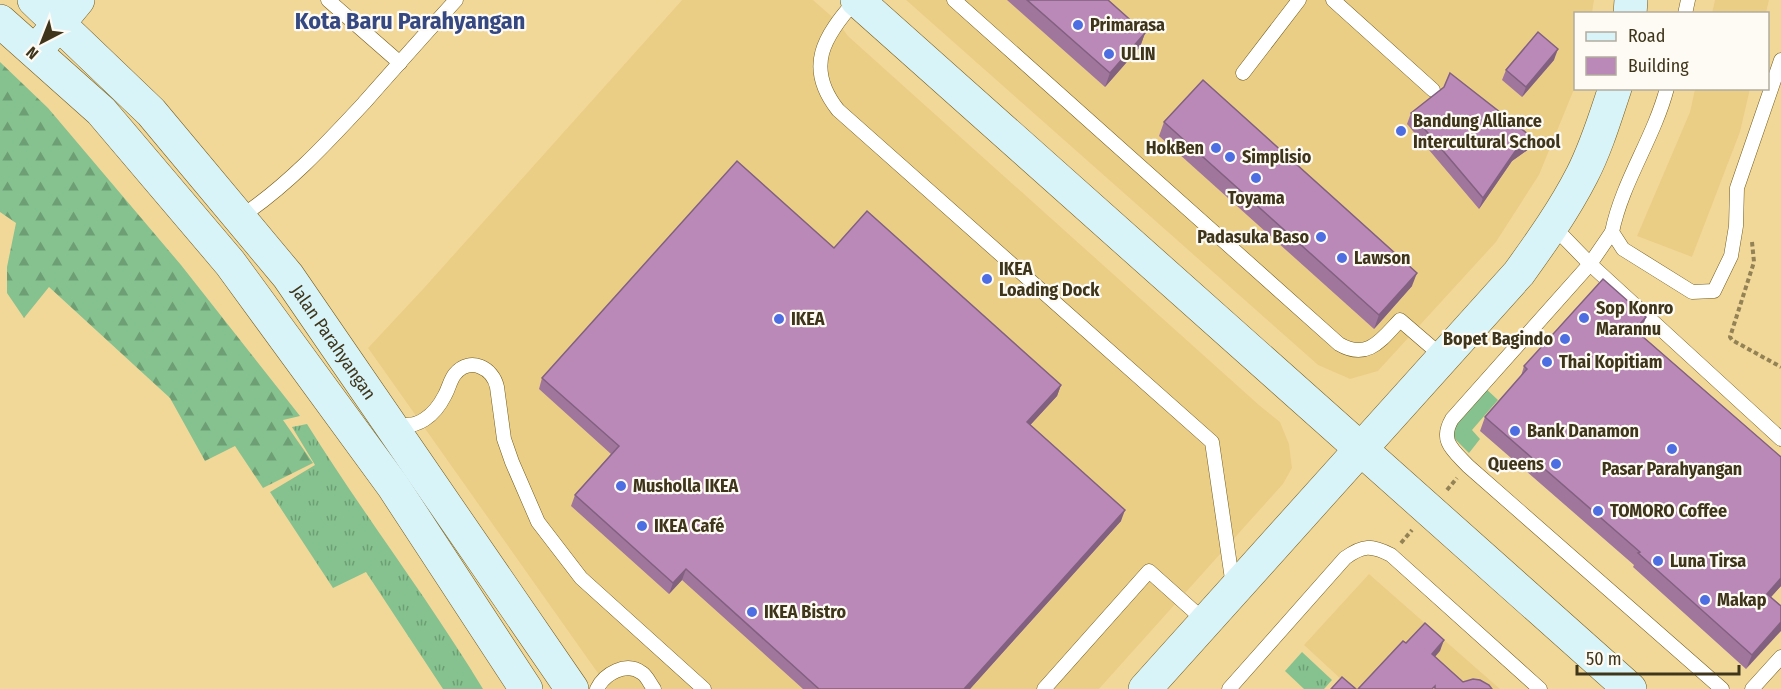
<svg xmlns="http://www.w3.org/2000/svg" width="1781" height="689" font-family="'Fira Sans Condensed',sans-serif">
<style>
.built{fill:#ebce86}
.grass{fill:url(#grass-tufts)}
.forest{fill:url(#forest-firs)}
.garden{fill:#85c28f}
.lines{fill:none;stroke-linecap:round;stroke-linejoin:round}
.lane-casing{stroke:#725b1a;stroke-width:15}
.secondary-casing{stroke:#725b1a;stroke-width:34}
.path{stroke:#938256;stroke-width:4;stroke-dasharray:4.5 3;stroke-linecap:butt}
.lane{stroke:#fff;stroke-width:14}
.secondary{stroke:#d8f4f8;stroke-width:33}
.wall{fill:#a0769d}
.shaded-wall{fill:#826080}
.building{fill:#ba89b7;stroke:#826080;stroke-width:1.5}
.poi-dot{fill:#4d6ee2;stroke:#fefbf5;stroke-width:2}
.labels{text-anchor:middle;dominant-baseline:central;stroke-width:4.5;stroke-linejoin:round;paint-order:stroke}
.poi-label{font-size:18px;font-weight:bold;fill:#3f351b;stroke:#fefbf5;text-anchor:start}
.street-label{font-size:18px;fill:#3f351b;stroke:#fefbf5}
.district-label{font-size:24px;font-weight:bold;fill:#354882;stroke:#fefbf5}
</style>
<defs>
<pattern id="grass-tufts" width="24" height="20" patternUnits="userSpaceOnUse" patternTransform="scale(1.5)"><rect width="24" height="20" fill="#85c28f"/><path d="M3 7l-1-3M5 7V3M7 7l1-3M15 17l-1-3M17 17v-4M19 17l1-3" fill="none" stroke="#6e9e74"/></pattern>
<pattern id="forest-firs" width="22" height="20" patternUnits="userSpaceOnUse" patternTransform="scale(1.5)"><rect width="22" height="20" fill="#85c28f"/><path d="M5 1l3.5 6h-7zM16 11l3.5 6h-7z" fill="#6e9e74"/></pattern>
</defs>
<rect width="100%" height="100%" fill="#f2d898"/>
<!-- built -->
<g class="built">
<path d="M682,0H813L837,21L848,36L1259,405L1280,422L1289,444L1292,468L1283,484L1099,689H607L602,679L368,348L423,289Z"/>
<path d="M906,0H1594L1592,13L1576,14L1575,87L1539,175L1496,242L1378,371L1350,379L1318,365Z"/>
<path d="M1715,0H1769L1766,13H1712Z"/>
<path d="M1695,89H1750L1740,132L1692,257L1637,236L1690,112Z"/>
<path d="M1369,574L1500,689H1336L1343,681L1304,645Z"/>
</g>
<!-- grass -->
<g class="grass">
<path d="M307,424C363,514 428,598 483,689H443L366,572L333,588L270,492L315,465L292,427Z"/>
<path d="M1302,652L1332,680L1324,689H1304L1285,671Z"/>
</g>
<!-- forest -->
<path class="forest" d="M0,62L48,108L181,265L300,416L283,420L313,463L263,488L235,446L205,461L170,398L49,287L24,318L7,293V267L16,223L0,212Z"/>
<!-- garden -->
<path class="garden" d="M1484,387L1498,400L1472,430L1480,439L1469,453L1455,439L1452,430Z"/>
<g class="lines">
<defs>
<g id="lane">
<path d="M328,0L400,63"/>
<path d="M856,0C824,36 804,67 838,110L1212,442L1233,586"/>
<path d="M954,0L1339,344C1368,361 1382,339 1400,320L1443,357"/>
<path d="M1333,0L1433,90"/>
<path d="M1685,14L1688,0"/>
<path d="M1243,73L1299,0"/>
<path d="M1667,88C1654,138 1622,182 1612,232L1623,249L1692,292L1714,291L1731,256L1736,226L1737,188L1781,60"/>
<path d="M239,218C287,186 325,145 364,103C394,69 425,34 456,0"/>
<path d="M1553,226L1590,264L1781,439"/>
<path d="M1612,232L1590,264L1452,419C1439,441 1453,450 1468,466L1722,689"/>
<path d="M394,423C417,431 435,415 445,395C449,388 450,380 455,374C470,356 493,368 497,387L504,439L512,462L538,522L581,578L704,689"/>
<path d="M597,689C604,674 626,661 642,673C647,676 650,684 654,689"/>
<path d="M1044,689L1149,571L1206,622"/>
<path d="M1229,689L1345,558C1363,545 1371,545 1391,555L1540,689"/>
<path d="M1752,689L1781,657"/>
</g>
<g id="secondary">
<path id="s1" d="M34,0L151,112L288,276L572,689"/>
<path d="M857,0L1630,689"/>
<path d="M1630,14L1631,0"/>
<path d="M0,21L101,111L230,263L393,486L526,689"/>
<path d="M45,40L78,0"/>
<path d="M1145,689L1519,273C1542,241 1564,210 1582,175C1596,148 1605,118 1615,88"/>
</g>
</defs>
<!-- lane casing -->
<use href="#lane" class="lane-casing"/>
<!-- secondary casing -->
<use href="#secondary" class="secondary-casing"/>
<!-- path -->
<g class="path">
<path d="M1752,242L1754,262L1730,337L1732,340L1781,367"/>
<path d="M1447,490L1457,478"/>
<path d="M1401,543L1412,530"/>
</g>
<!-- lane -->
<use href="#lane" class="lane"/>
<!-- secondary -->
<use href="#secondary" class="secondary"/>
</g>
<!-- wall -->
<g class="wall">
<path d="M1007,0H1108L1145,33L1140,47L1105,87Z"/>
<path d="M1554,60L1522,97L1502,80L1506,70Z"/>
<path d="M1411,113L1533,138L1529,149L1512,161L1479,209L1407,124Z"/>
<path d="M1164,122L1412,286L1374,329L1159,136Z"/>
<path d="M834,248L1061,385L1057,396L1030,425L1121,521L970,689H803L682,580L669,594L571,506L575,495L611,454L539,389L542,378Z"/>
<path d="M1641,331L1639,333L1781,457V586L1771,597L1781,606L1746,669L1633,567L1634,565L1480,431L1485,417L1521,376L1524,366Z"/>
</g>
<!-- shaded-wall -->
<g class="shaded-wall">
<path d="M1145,33L1140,47L1105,87L1110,73Z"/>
<path d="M1558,49L1554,60L1522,97L1526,87Z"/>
<path d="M1533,138L1529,149L1512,161L1479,209L1483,198L1516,150Z"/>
<path d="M1417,273L1412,286L1374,329L1379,315Z"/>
<path d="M1646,317L1641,331L1630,343L1635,330Z"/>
<path d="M1061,385L1057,396L1023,433L1027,422Z"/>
<path d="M1125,510L1121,521L970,689H964Z"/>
<path d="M686,569L682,580L669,594L673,583Z"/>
<path d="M1781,578V586L1762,607L1767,594Z"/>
<path d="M1781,622V631L1746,669L1752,655Z"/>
<path d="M1444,640L1440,651L1428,665L1432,654Z"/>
</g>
<!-- building -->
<g class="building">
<path d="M1027,0H1108L1145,33L1110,73Z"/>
<path d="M1538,32L1558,49L1526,87L1506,70Z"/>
<path d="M1450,73L1533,138L1516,150L1483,198L1411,113L1444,87Z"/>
<path d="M1203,80L1417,273L1379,315L1164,122Z"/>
<path d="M737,161L834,248L867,211L1061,385L1027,422L1125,510L964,689H819L686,569L673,583L575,495L619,446L542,378Z"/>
<path d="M1603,279L1646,317L1635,330L1781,457V578L1767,594L1781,606V622L1752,655L1638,553L1640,552L1485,417L1527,369L1524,366Z"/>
<path d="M1425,623L1444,640L1432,654L1463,682L1473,679L1480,680L1489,685L1492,689H1435V686L1432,689H1358L1403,641L1406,643Z"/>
<path d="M1342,677L1356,689H1331Z"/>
</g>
<!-- markers -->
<g class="poi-dot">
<circle cx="1078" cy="25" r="6"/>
<circle cx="1109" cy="54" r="6"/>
<circle cx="1401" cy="131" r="6"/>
<circle cx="1216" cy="148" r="6"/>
<circle cx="1230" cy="157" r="6"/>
<circle cx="1256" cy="178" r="6"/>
<circle cx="1321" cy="237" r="6"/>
<circle cx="1342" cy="258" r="6"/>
<circle cx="987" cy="279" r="6"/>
<circle cx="1584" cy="318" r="6"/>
<circle cx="779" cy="319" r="6"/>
<circle cx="1565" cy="339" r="6"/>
<circle cx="1547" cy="362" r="6"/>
<circle cx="1515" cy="431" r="6"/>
<circle cx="1672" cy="449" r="6"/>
<circle cx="1556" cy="464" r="6"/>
<circle cx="621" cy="486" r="6"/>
<circle cx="1598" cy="511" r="6"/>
<circle cx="642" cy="526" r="6"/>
<circle cx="1658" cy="561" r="6"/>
<circle cx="1705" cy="600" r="6"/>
<circle cx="752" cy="612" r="6"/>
</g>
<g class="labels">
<!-- poi labels -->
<g class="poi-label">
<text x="1090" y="25">Primarasa</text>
<text x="1121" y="54">ULIN</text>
<text x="1413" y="121">Bandung Alliance<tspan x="1413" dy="21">Intercultural School</tspan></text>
<text x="1204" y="148" text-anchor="end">HokBen</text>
<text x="1242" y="157">Simplisio</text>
<text x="1256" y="198" text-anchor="middle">Toyama</text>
<text x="1309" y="237" text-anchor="end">Padasuka Baso</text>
<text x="1354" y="258">Lawson</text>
<text x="999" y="269">IKEA<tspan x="999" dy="21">Loading Dock</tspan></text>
<text x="1596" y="308">Sop Konro<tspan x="1596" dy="21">Marannu</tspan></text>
<text x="791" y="319">IKEA</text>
<text x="1553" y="339" text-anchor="end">Bopet Bagindo</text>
<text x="1559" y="362">Thai Kopitiam</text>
<text x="1527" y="431">Bank Danamon</text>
<text x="1544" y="464" text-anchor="end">Queens</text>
<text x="1672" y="469" text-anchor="middle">Pasar Parahyangan</text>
<text x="633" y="486">Musholla IKEA</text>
<text x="1610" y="511">TOMORO Coffee</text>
<text x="654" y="526">IKEA Café</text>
<text x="1670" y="561">Luna Tirsa</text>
<text x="1717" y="600">Makap</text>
<text x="764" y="612">IKEA Bistro</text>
</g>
<!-- street labels -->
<g class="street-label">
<text stroke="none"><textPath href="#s1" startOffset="456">Jalan Parahyangan</textPath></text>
</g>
<!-- district labels -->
<g class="district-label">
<text x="410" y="21">Kota Baru Parahyangan</text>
</g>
</g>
<!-- legend -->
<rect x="1574" y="12" width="195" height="78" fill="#fefbf5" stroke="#b2ac9e" stroke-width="1.5"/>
<rect x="1586" y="32" width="30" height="9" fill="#d8f4f8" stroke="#b2ac9e" stroke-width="1.5"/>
<text x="1628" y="42" font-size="18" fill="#3f351b">Road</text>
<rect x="1586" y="57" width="30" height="18" fill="#ba89b7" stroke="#b2ac9e" stroke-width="1.5"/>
<text x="1628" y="72" font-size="18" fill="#3f351b">Building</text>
<!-- north arrow -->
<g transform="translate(42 42) rotate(222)" stroke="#fefbf5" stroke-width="4.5" paint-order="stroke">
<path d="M0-4.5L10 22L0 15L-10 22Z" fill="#3f351b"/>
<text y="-9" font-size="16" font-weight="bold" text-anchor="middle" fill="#3f351b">N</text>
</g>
<!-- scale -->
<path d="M1577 665v9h162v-9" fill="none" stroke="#3f351b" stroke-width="3"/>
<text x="1586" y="665" font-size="18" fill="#3f351b" stroke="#fefbf5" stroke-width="4.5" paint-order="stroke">50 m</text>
</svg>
